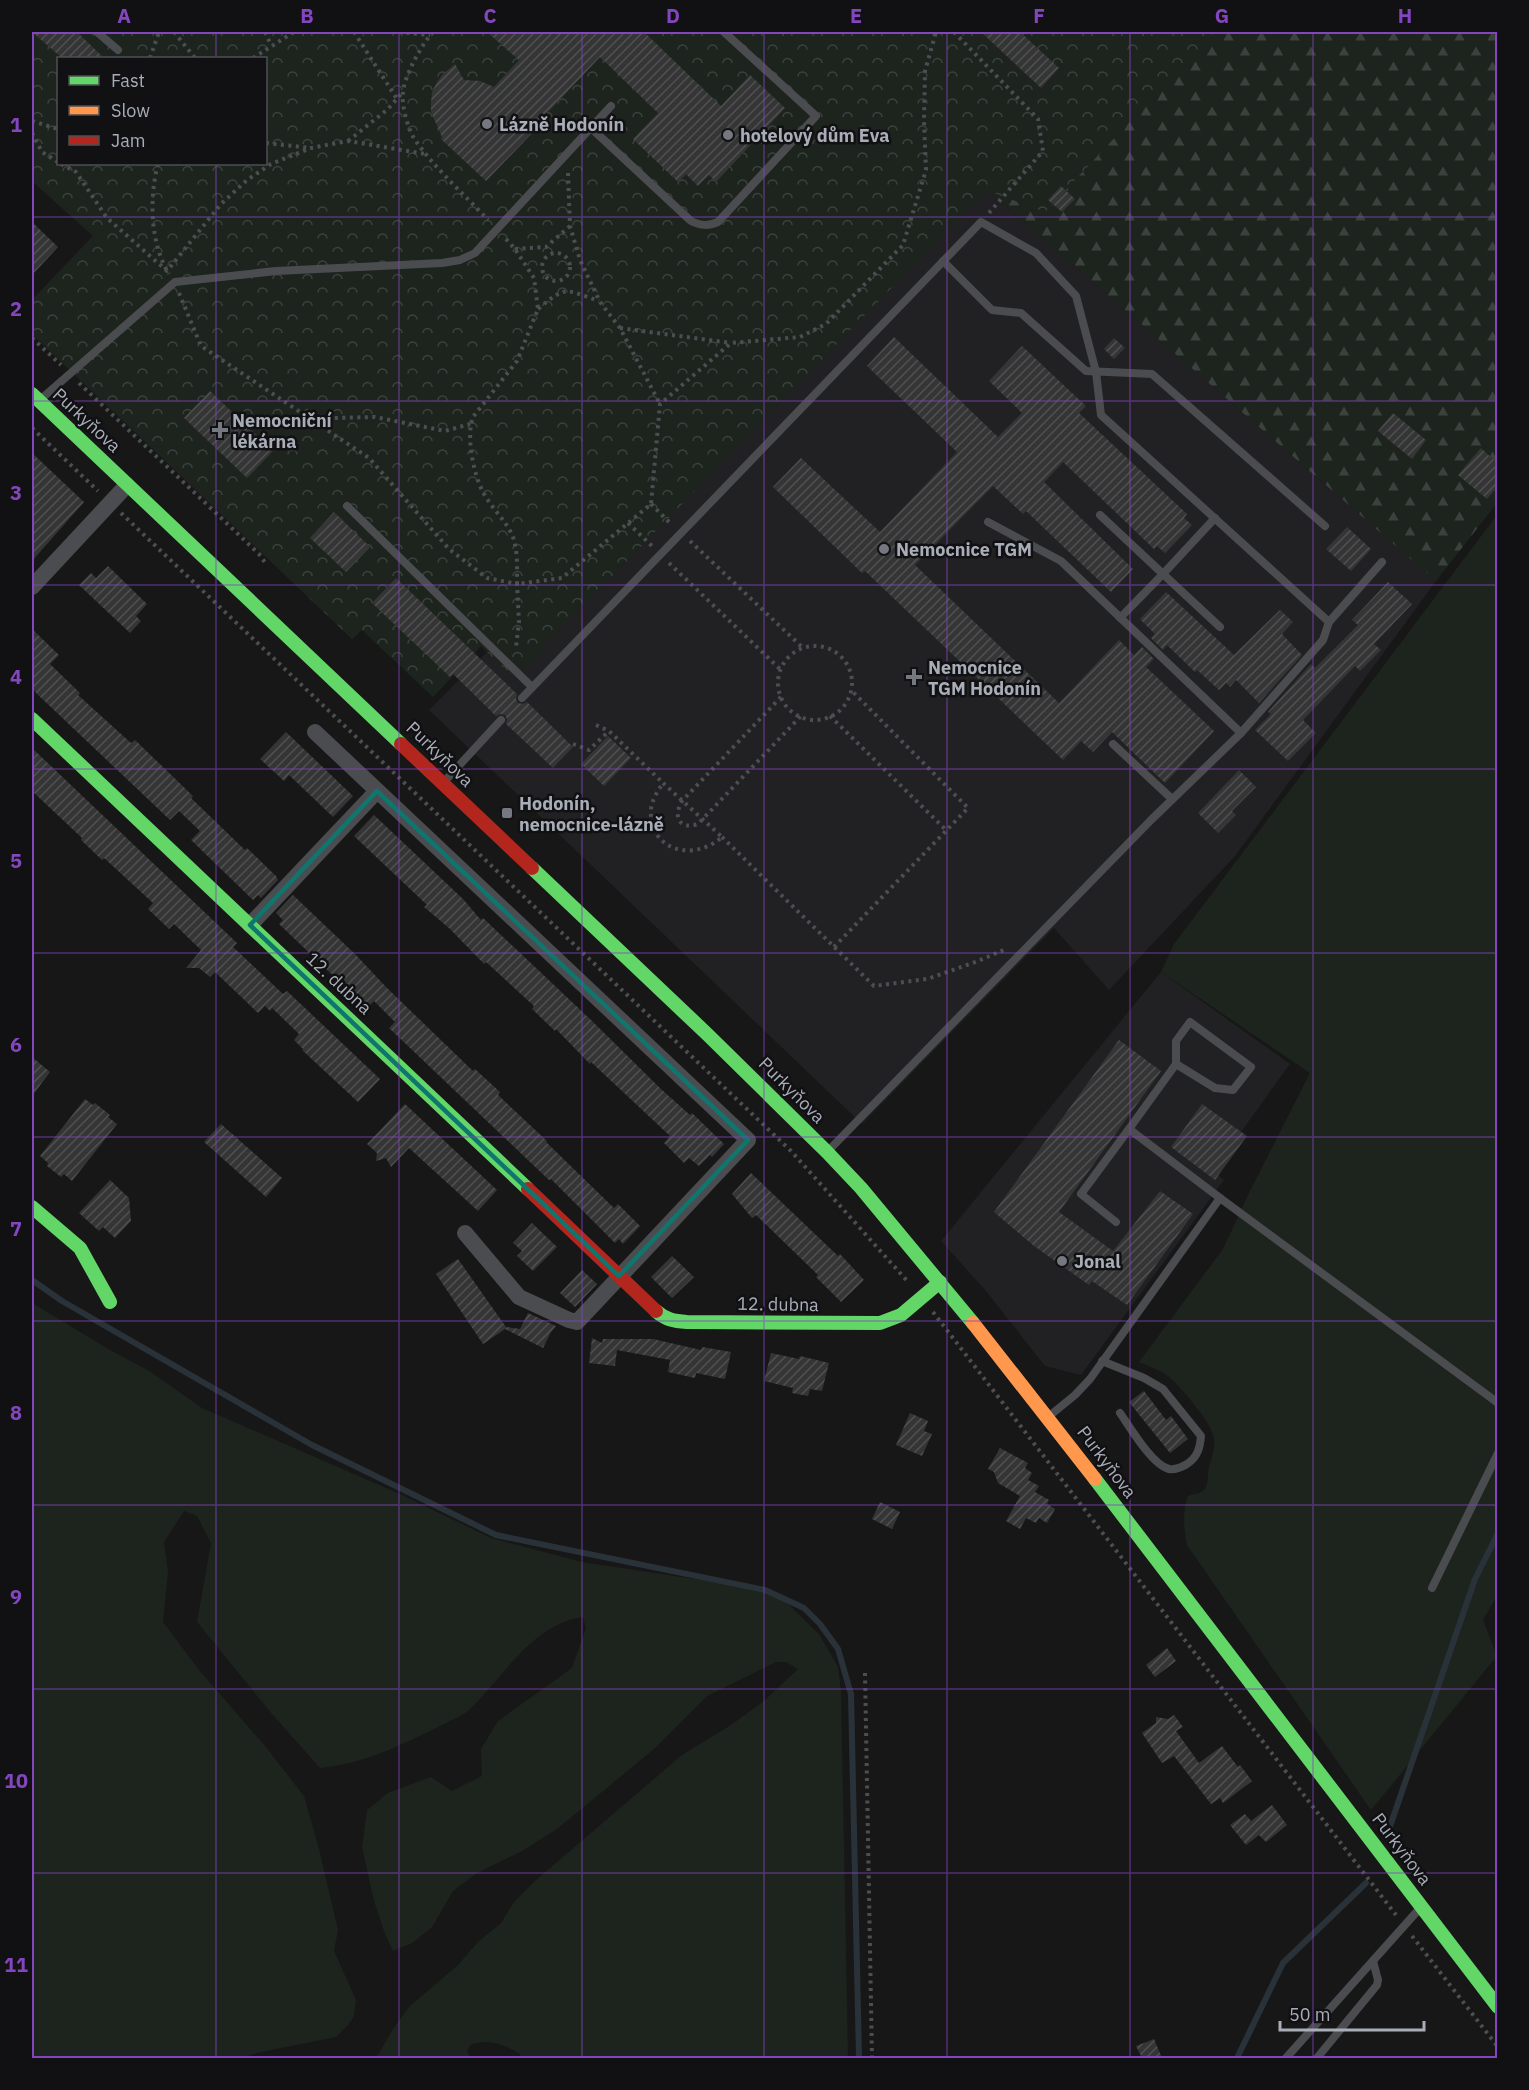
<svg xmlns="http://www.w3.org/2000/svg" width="1529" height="2090" font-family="'IBM Plex Sans',sans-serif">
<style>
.built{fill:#212123}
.grass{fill:#1d241e}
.forest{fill:url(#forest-firs)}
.park{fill:url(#park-crowns);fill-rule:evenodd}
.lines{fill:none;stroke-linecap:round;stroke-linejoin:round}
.stream{stroke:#2a3239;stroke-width:6}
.building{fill:url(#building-hatch)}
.path{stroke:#4d4e52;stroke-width:4;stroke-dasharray:3 4.5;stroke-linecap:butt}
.lane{stroke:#4b4c50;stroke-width:8}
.street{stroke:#4b4c50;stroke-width:16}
.fast{stroke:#63d668;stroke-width:14}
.slow{stroke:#ff974d;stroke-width:14}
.jam{stroke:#b3261e;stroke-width:14}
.marked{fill:none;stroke:#0f766e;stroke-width:4.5;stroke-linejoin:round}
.grid{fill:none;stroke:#8446be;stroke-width:1.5;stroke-opacity:0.55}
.poi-dot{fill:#757880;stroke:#111113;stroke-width:2}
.labels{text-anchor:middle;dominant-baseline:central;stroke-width:5;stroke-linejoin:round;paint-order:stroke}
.poi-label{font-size:18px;font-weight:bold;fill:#a8adb8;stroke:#111113;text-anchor:start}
.street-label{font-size:18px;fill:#a8adb8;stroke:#111113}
.neatline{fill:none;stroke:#8446be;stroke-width:2}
.grid-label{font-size:20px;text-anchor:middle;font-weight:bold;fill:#8446be}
</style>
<defs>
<pattern id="forest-firs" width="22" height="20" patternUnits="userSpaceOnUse" patternTransform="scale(1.5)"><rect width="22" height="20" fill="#1d241e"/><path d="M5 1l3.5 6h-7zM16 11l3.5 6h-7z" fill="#3b413d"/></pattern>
<pattern id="park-crowns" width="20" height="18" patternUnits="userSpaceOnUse" patternTransform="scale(1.5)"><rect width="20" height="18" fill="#1d241e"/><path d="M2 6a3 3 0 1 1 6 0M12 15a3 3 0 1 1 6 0" fill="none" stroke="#3b413d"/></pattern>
<pattern id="building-hatch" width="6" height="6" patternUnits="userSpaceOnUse" patternTransform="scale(1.5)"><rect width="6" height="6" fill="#353536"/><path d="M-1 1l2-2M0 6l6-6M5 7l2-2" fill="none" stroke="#4f5051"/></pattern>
</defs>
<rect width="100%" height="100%" fill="#171717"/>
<!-- built -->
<g class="built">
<path d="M986,189L1436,581L1235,856L1109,990L1054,928L862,1124L429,710L521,618L548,643Z"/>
<path d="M1161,972L1290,1064L1241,1132L1218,1175L1224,1180L1081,1375L1045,1366L986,1291L941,1241Z"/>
</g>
<!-- grass -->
<g class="grass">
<path d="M1497,515L1498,1594L1483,1620L1497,1656L1371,1810L1187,1545C1184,1530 1182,1510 1188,1496C1192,1494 1197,1494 1201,1492C1210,1488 1207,1474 1209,1467C1212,1458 1215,1449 1214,1439C1213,1424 1180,1386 1168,1376C1159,1370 1149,1366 1139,1362L1223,1249L1249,1193L1310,1073L1161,972L1174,944Z"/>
<path d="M32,1303L110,1350L151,1372L202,1408L400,1494L491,1538L582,1562L760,1589L788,1604L819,1634L838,1667L841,1692L848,2058H521L520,2054C504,2044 488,2038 470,2045L467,2052L471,2058H368L378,2055L393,2029L409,2007L458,1965L478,1942L501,1923L514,1902L535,1881L682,1755L731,1725L764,1701L798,1669L786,1662H776L707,1696L654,1749L557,1829L522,1851L477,1873L453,1891L432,1927L412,1943L393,1951L385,1934L374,1901L362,1847L367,1810L388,1793L431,1777L452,1791L482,1776L481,1749L498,1721L572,1668L586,1628L583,1617C532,1624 504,1677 469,1710C461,1717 449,1721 440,1726C402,1745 363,1764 320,1768L272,1714L197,1622L211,1543L197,1516L184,1511L164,1542L168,1572L163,1622L199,1670L265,1746L304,1796L319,1849L338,1930L334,1951L356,2000L354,2016L348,2025L336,2037L261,2052L241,2058H32Z"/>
</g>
<!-- forest -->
<path class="forest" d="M962,32H1497V503L1436,581L986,189Z"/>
<!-- park -->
<path class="park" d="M32,32H1214L1045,212L986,190L514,678L481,646L433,697L362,630L352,639L32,334V300L93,236L32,181ZM58,58H266V164H58Z"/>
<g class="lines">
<!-- stream -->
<g class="stream">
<path d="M32,1280L62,1301L312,1445L496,1535L765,1590L804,1608L820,1624L838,1649L851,1694L859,2058"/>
<path d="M1386,1838L1475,1579L1498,1533"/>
<path d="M1237,2058L1283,1963L1366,1883"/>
</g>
</g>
<!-- building -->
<g class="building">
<path d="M32,32H77L104,58H62Z"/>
<path d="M487,32H644L721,106L750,75L785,108L716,182L709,175L698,186L686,174L678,182L633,139L658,113L600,57L535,126L537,128L486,181L441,139L442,137L431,112V103L432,92L437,82L443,74L455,64L464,80L480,81L494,87L519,60Z"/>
<path d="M981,32H1020L1059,68L1041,88Z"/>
<path d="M1061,186L1075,199L1062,212L1048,200Z"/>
<path d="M32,222L58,247L32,275Z"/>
<path d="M894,337L998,437L1022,413L989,381L1022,346L1086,406L1079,413L1187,514L1184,518L1192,525L1165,553L1157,546L1154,549L1063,462L1044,482L1133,569L1111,592L1026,511L1023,514L993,486L915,565L1059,703L1119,640L1134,655L1142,647L1154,659L1146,667L1214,731L1165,783L1112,732L1093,752L1081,741L1063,760L865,571L862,573L773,487L801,458L880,532L957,452L867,366Z"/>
<path d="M1114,338L1125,348L1114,359L1104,349Z"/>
<path d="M210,391L273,451L247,478L184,418Z"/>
<path d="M1393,413L1426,440L1412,459L1378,431Z"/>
<path d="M1481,448L1497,463V487L1487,499L1458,475Z"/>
<path d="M32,453L84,502L32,561Z"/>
<path d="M334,512L370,547L346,572L310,538Z"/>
<path d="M1347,527L1371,549L1351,571L1326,549Z"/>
<path d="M108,566L147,604L136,616L141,621L130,633L79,585L91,573L96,578Z"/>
<path d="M396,578L517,694L516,699L518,703L523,704L527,702L573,747L553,768L506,724L507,719L505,715L500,714L496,716L453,674L450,677L372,603Z"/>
<path d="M1388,582L1412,604L1374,644L1381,650L1360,671L1355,666L1303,720L1316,733L1288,761L1255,730L1271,714L1268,712L1311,664L1315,668L1358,625L1352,620Z"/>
<path d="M1166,592L1234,655L1280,610L1293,622L1282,634L1302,655L1259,703L1236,680L1230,687L1226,683L1219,690L1197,670L1195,672L1167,645L1163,650L1151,638L1155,634L1140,619Z"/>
<path d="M32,629L59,655L50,664L80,693L78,695L131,743L135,740L193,796L191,798L245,850L247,848L276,876L278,880L261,898L258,895L253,900L191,840L200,831L179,811L170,820L36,693L32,687Z"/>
<path d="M286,732L353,796L333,817L289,775L284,781L260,759Z"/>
<path d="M608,736L631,758L604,786L581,764Z"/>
<path d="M32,748L237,943L233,947L283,994L287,991L380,1079L358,1102L302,1050L303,1049L294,1040L299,1034L272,1008L270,1011L265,1006L258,1013L215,972L210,977L199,968H186L201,950L174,924L169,929L148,909L153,903L104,858L102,860L81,840L82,838L32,791Z"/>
<path d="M1239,770L1256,787L1232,811L1236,815L1218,833L1198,813Z"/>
<path d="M374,815L463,899L481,920L483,918L590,1019L661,1089L690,1115L692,1113L724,1144L712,1157L710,1155L699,1166L689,1158L684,1163L664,1143L670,1136L591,1062L590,1064L556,1029L555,1031L532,1009L534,1006L486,962L484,964L450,929L424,907L427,905L354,836Z"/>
<path d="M293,895L356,955L387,988L473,1071L475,1069L500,1092L498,1095L547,1141L546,1142L614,1208L618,1204L640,1226L623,1244L619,1239L615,1243L551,1179L549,1180L530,1162L389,1028L395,1022L374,1001L367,1008L279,924L283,920L276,913Z"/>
<path d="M1119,1040L1161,1071L1059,1212L1113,1251L1160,1191L1193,1214L1127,1305L1092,1281L1089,1285L1034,1246L994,1212Z"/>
<path d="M32,1057L50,1072L32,1096Z"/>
<path d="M85,1099L93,1105L95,1103L110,1115L108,1117L117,1124L72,1181L64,1174L61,1177L47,1166L48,1163L40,1156Z"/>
<path d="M405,1104L497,1190L478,1211L409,1148L391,1167L386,1158L376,1161L377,1153L367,1144Z"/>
<path d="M1202,1104L1247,1136L1215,1180L1171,1147Z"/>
<path d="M221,1124L282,1178L266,1197L204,1142Z"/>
<path d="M751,1173L838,1256L840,1254L864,1280L841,1302L816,1277L818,1275L756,1215L752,1218L732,1194Z"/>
<path d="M110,1180L129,1198L131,1221L115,1238L103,1227L99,1231L79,1213Z"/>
<path d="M532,1223L557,1247L533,1271L517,1256L522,1251L513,1243Z"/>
<path d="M672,1256L694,1277L672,1298L651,1277Z"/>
<path d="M458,1259L506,1327L520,1329L528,1313L556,1326L551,1332L543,1348L505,1329L483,1344L436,1274Z"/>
<path d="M582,1270L597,1284L575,1307L560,1293Z"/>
<path d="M592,1338L602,1343L603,1339H653L701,1350L702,1347L731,1352L725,1379L696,1373L695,1378L668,1372L670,1360L617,1350L615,1366L589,1363Z"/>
<path d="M771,1353L799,1359L800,1356L829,1363L822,1391L810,1389L808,1396L792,1393L793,1388L764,1381Z"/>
<path d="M1144,1391L1166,1420L1171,1416L1188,1439L1170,1453L1129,1402Z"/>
<path d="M910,1413L928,1421L924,1431L932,1434L922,1456L896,1445Z"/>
<path d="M1000,1448L1028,1463L1025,1468L1032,1473L1028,1480L1039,1486L1035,1492L1049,1500L1047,1504L1055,1509L1047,1523L1039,1518L1036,1523L1026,1518L1020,1529L1006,1521L1020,1496L998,1483L994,1472L988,1469Z"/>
<path d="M880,1502L900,1512L892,1529L872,1519Z"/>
<path d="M1167,1648L1176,1661L1155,1677L1146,1665Z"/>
<path d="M1174,1715L1183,1727L1176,1731L1199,1763L1222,1746L1238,1767L1240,1765L1252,1781L1223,1803L1220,1798L1211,1804L1174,1756L1162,1763L1142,1733L1156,1723V1717L1168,1719Z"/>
<path d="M1272,1805L1287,1825L1266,1842L1259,1835L1246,1845L1230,1825L1245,1814L1251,1821Z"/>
<path d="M1154,2039L1162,2058H1142L1136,2046Z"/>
</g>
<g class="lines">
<!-- path -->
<g class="path">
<path d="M174,32L195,58"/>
<path d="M265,32L271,45"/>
<path d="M354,32L397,99"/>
<path d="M399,32L430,35"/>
<path d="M433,32C422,44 404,76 403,93C401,104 408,129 414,138C432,166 465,195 488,220"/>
<path d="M954,32L1038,119L1043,151L988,214"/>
<path d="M1497,32H1498"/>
<path d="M150,58L159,32"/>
<path d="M253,58L294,32"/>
<path d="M32,121L58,129"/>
<path d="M32,133L42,152L58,162"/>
<path d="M348,141L388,109L402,93"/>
<path d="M266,143L311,148"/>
<path d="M61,164L76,172L107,218L167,271L221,204L247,180L271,164L311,148L348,141L425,154"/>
<path d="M158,164C149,198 150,243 169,274"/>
<path d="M568,173L570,226L580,260L600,302L620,328L660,404"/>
<path d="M506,239L515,249L534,278L538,309L517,361L473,417C466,435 473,472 482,490C490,507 506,520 513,537C518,552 517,569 517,584L562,578L651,504L660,404L731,343L800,337L826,324L903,245L926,170L924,121L925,71L936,32"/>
<path d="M515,249L546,247L570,226"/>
<circle cx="556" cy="267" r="14"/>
<path d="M179,293L201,346L369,458L449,549L487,578L517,584L519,622L516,647"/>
<path d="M538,309C567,285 564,289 599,301"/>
<path d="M620,328L731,343"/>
<path d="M32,338L61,365"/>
<path d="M79,383L259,554L266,564"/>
<path d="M305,415L334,418L375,417L445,431L470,424"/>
<path d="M32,428L98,491"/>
<path d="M651,504L671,524"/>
<path d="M121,513L791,1151L909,1283"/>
<path d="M628,523L653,547"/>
<path d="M690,541L803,648"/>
<path d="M669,563L781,670"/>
<circle cx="815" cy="683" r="37"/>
<path d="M781,697L682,801C673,817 679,830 698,824L801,716"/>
<path d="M830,716L946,830"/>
<path d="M596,725L609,731L663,783"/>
<path d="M573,744L589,750L609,731"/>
<path d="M663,783L722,837C693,863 648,850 651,809C652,799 658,791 663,783Z"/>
<path d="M722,837L874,986L927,979L978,961L1006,949"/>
<path d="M834,947L968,808L851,690"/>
<path d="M933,1312L1396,1915"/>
<path d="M865,1673L872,2058"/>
<path d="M1412,1936L1498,2047"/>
</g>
<!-- lane -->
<g class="lane">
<path d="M97,32L118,50"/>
<path d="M591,128L691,221C701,226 708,226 718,222L816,116L724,32"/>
<path d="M943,261L992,310L1021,313L1086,371L1152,374L1325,526"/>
<path d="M41,399L175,282L276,271L442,263L460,260L475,253L611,106"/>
<path d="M347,506L532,687"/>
<path d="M1100,515L1163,574L1215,518"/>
<path d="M1120,618L1163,574L1220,627"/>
<path d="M522,698L981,222L1036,253L1076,296L1096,372L1101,415L1329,622L1382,562"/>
<path d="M1241,733L1323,640L1329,622"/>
<path d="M1113,744L1172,799"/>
<path d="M442,784L501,720"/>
<path d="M1129,1129L1176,1064L1215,1088L1233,1090L1251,1067L1190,1022L1176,1041V1064"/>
<path d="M829,1150L1151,820L1241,733L1061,561L988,522"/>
<path d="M1220,1198L1498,1403"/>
<path d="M1102,1361L1144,1378L1163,1389L1201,1436C1200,1447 1198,1457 1187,1464C1182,1467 1175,1470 1169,1469C1152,1465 1130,1427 1120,1413"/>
<path d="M1048,1417L1075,1395L1090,1379L1220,1198L1129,1129L1081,1194L1116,1222"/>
<path d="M1432,1588L1498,1453"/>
<path d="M1286,2058L1421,1907"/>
<path d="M1317,2058L1377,1985L1378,1980L1373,1961"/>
</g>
<!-- street -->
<g class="street">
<path d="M32,587L127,485"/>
<path d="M315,732L748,1140L577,1322L569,1320L519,1297L465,1233"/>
<path d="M250,925L377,791"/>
</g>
<!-- fast -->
<g class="fast">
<path d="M32,394L401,744"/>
<path d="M32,719L528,1189"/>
<path d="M532,868L707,1034L827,1152L861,1188L973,1323"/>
<path d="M32,1207L80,1248L110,1302"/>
<path d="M656,1311C666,1320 674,1321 687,1322L880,1323L901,1315L940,1282"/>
<path d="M1095,1479L1498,2007"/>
</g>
<!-- slow -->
<path class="slow" d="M973,1323L1095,1479"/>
<!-- jam -->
<g class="jam">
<path d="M401,744L532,868"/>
<path d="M528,1189L656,1311"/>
</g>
</g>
<!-- marked area -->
<path class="marked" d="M377,791L748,1140L619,1276L250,925Z"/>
<!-- grid -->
<path class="grid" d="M216,32V58M399,32V2058M582,32V2058M764,32V2058M947,32V2058M1130,32V2058M1313,32V2058M216,164V2058M32,217H1498M32,401H1498M32,585H1498M32,769H1498M32,953H1498M32,1137H1498M32,1321H1498M32,1505H1498M32,1689H1498M32,1873H1498"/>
<!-- markers -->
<g class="poi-dot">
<circle cx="487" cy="124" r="6"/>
<circle cx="728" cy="135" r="6"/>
<path d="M217 421h6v6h6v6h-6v6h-6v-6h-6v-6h6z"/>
<circle cx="884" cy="549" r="6"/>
<path d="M911 668h6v6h6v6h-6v6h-6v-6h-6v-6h6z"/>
<rect x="501" y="807" width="12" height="12" rx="3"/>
<circle cx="1062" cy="1261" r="6"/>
</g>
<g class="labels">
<!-- poi labels -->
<g class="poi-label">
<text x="499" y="124">Lázně Hodonín</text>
<text x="740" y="135">hotelový dům Eva</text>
<text x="232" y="420">Nemocniční<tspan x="232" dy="21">lékárna</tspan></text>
<text x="896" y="549">Nemocnice TGM</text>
<text x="928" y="667">Nemocnice<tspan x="928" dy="21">TGM Hodonín</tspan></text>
<text x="519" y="803">Hodonín,<tspan x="519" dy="21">nemocnice-lázně</tspan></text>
<text x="1074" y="1261">Jonal</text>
</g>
<!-- street labels -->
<g class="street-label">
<text transform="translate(87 420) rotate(43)">Purkyňova</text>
<text transform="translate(440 754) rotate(44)">Purkyňova</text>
<text transform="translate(339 983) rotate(43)">12. dubna</text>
<text transform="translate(792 1090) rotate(45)">Purkyňova</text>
<text transform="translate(778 1304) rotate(1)">12. dubna</text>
<text transform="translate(1107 1462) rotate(53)">Purkyňova</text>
<text transform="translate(1402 1849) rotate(53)">Purkyňova</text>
</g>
</g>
<!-- border -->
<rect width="1529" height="2090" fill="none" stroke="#111113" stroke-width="66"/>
<!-- legend -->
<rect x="57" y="57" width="210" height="108" fill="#111113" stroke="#4d4f55" stroke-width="1.5"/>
<rect x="69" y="76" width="30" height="9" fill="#63d668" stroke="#4d4f55" stroke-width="1.5"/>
<text x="111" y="87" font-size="18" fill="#a8adb8">Fast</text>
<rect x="69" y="106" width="30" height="9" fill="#ff974d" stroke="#4d4f55" stroke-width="1.5"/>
<text x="111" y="117" font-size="18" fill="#a8adb8">Slow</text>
<rect x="69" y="136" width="30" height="9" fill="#b3261e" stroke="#4d4f55" stroke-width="1.5"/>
<text x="111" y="147" font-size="18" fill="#a8adb8">Jam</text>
<!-- scale -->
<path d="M1280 2021v9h144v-9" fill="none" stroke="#a8adb8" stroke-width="3"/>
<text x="1289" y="2021" font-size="18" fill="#a8adb8" stroke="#111113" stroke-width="4.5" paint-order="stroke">50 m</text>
<rect x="33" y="33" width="1463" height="2024" class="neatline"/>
<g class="grid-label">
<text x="124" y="23">A</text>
<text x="307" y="23">B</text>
<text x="490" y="23">C</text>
<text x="673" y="23">D</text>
<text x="856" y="23">E</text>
<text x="1039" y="23">F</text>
<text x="1222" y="23">G</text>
<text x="1405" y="23">H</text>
<text x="16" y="132">1</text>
<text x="16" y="316">2</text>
<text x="16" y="500">3</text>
<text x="16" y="684">4</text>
<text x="16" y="868">5</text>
<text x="16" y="1052">6</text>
<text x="16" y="1236">7</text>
<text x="16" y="1420">8</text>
<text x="16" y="1604">9</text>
<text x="16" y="1788">10</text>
<text x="16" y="1972">11</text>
</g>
</svg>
